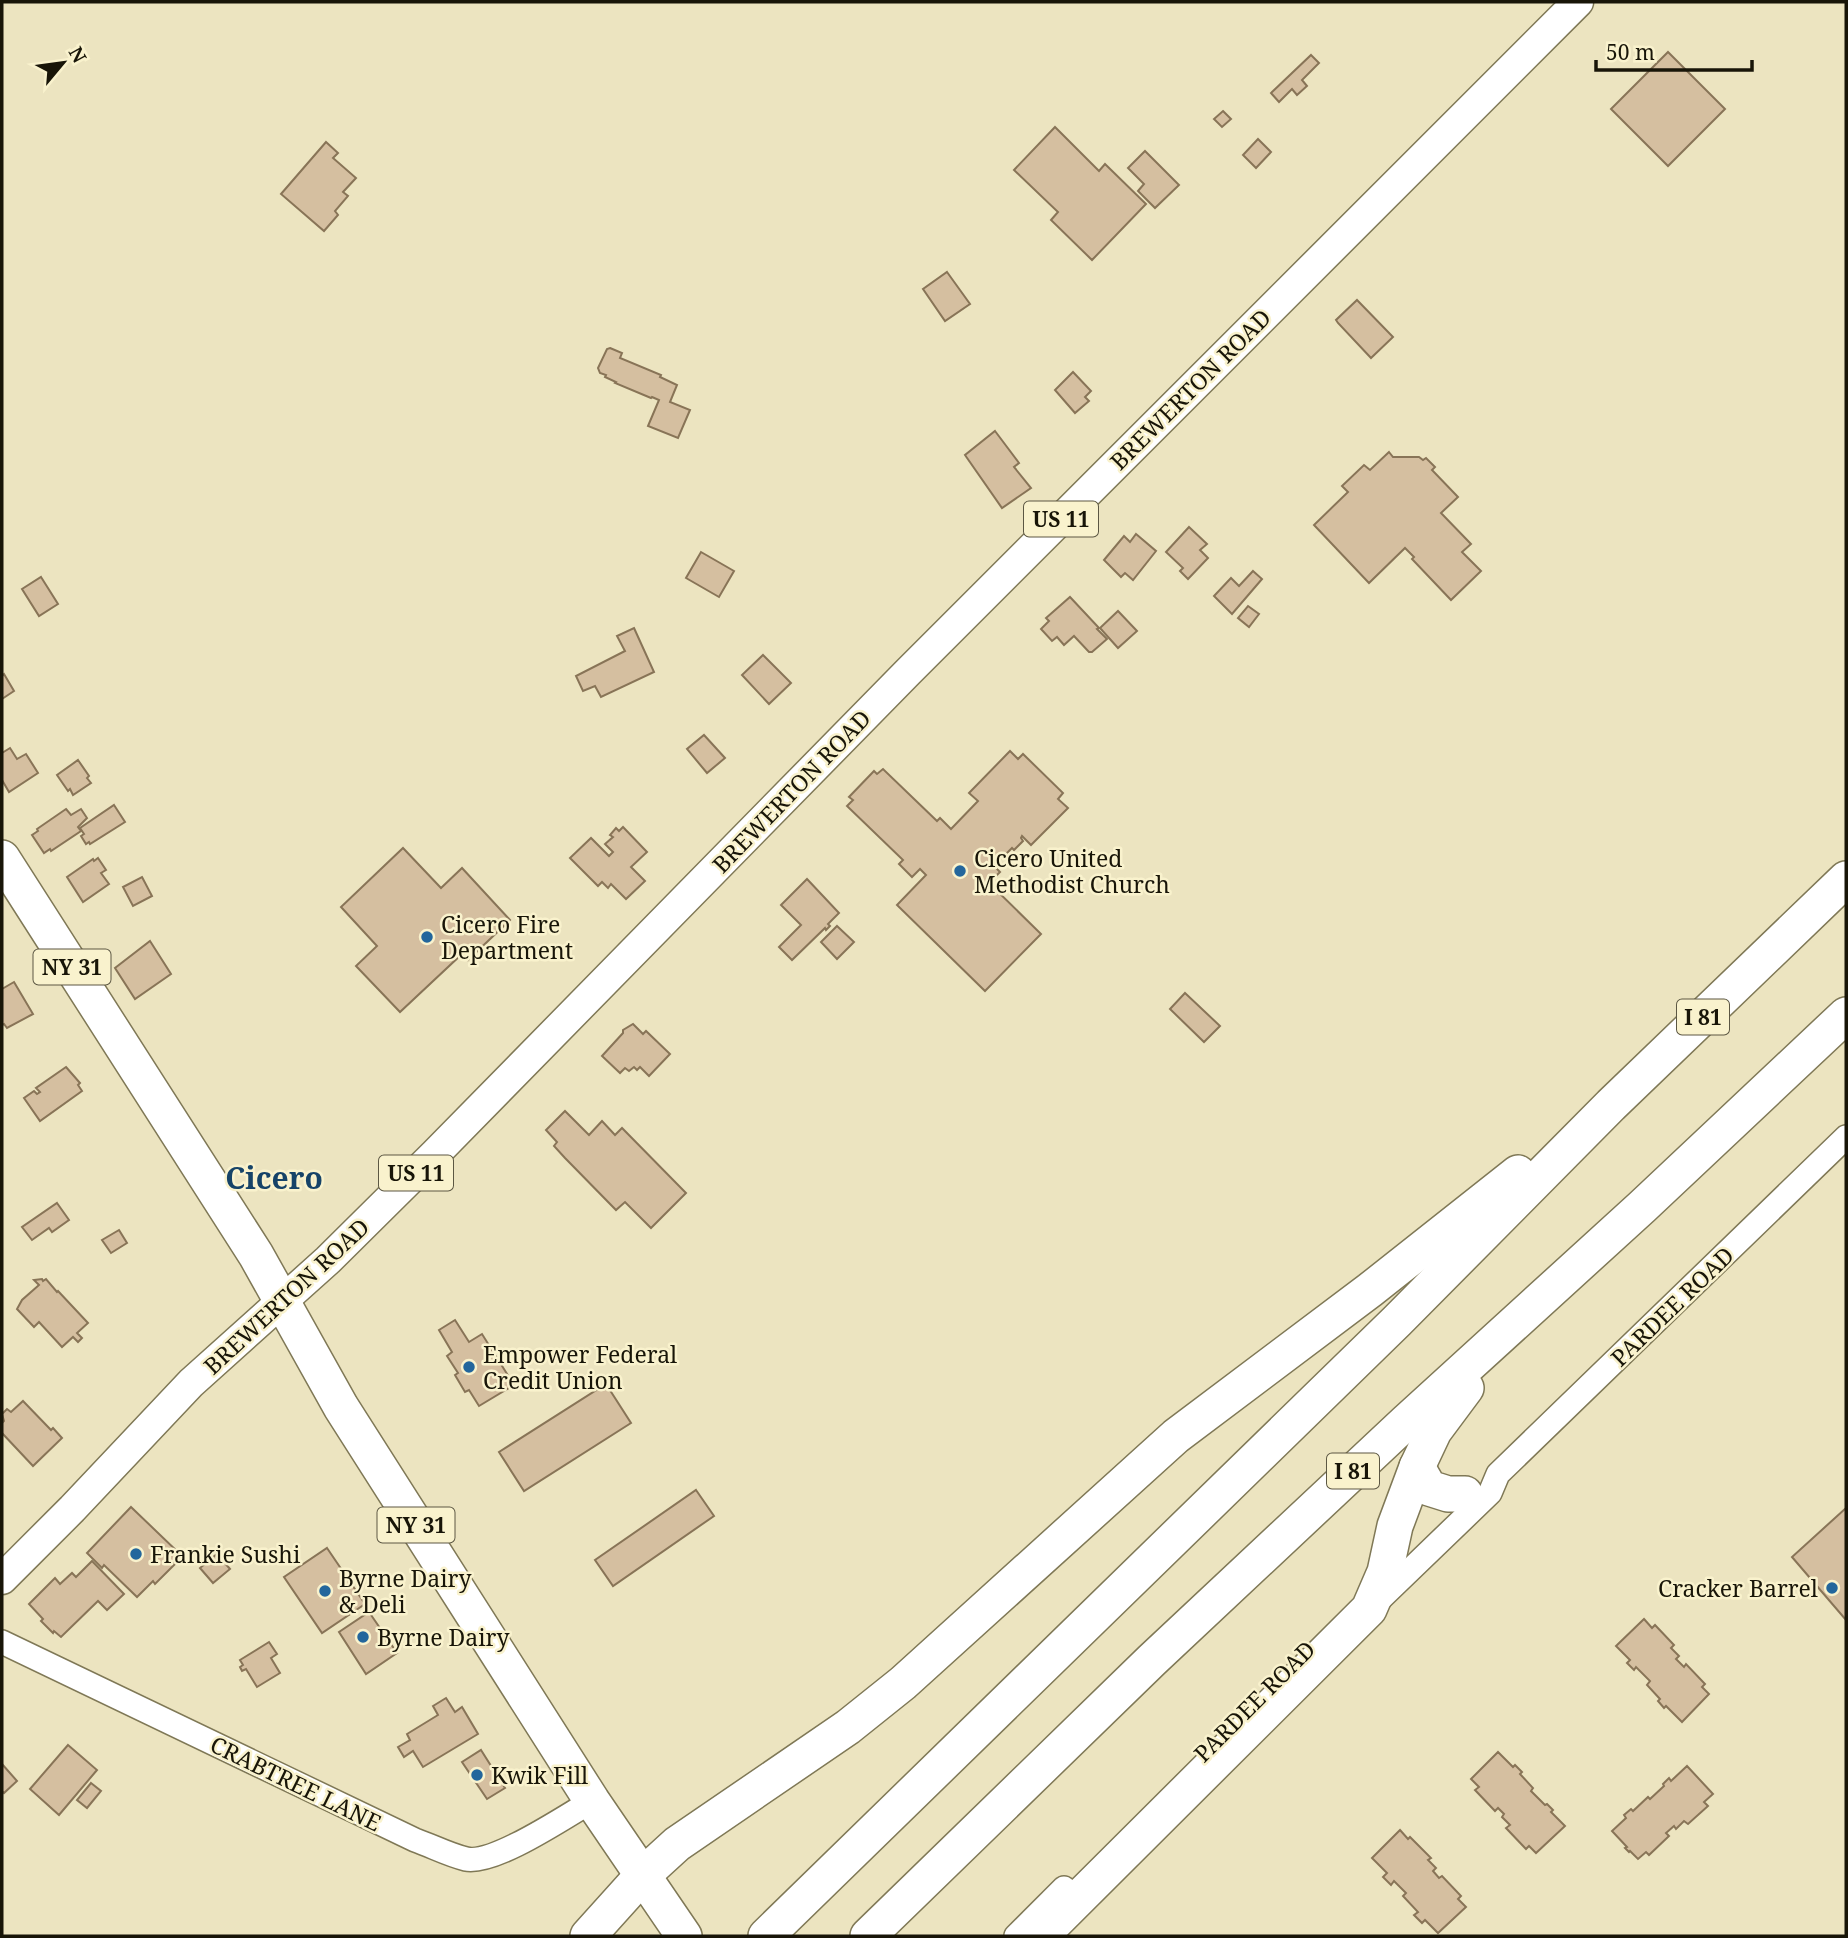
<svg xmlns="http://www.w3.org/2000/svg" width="1848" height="1938" font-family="'Noto Serif',serif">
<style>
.building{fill:#d5bfa0;stroke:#887457;stroke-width:2}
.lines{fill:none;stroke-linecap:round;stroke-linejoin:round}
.minor-casing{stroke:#7f7856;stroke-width:26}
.major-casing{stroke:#7f7856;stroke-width:33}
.highway-casing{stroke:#7f7856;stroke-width:38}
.minor{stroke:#fff;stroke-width:23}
.major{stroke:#fff;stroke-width:30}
.highway{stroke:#fff;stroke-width:35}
.poi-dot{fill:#23669c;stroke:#f9f2cd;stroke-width:2.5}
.labels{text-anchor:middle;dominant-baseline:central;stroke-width:5;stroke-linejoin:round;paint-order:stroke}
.shield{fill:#f9f2cd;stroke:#5c5743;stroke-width:2}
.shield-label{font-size:21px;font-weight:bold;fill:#181508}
.street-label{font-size:23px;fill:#181508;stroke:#f9f2cd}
.poi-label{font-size:23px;fill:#181508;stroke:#f9f2cd;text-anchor:start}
.district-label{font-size:30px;font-weight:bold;fill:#164368;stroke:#f9f2cd}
</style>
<rect width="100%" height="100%" fill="#ece4c0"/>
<!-- building -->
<g class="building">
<path d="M1668,52L1725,109L1668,166L1611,109Z"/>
<path d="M1311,55L1319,63L1302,80L1307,86L1297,95L1292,89L1279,102L1271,93Z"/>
<path d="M1223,111L1231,119L1222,127L1214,119Z"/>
<path d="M1055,127L1099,171L1105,164L1146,204L1092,260L1051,220L1058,212L1014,170Z"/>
<path d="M1258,139L1271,152L1256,168L1243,155Z"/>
<path d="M326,142L338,153L333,158L356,178L343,192L348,196L335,211L338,215L324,231L281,194Z"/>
<path d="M1145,151L1179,185L1155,208L1138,191L1144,184L1128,168Z"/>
<path d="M947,272L970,304L945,321L923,289Z"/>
<path d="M1357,300L1393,337L1371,358L1338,323L1336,320Z"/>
<path d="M610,348L622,353L620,358L661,375L660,377L677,385L670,402L690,410L678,438L648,426L659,400L652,397L651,398L615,383L616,382L605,377L606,375L600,373L598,368L607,349Z"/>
<path d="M1073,372L1091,391L1085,397L1089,401L1075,413L1055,390Z"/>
<path d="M995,431L1019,463L1014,467L1031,488L1002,508L965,455Z"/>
<path d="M1389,452L1393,457H1419L1423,460L1426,458L1435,467L1432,470L1458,497L1441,513L1471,544L1462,552L1481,571L1451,600L1412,559L1414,557L1405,548L1369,583L1314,525L1348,492L1342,486L1364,465L1370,470Z"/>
<path d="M1189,527L1207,544L1200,550L1208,558L1188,579L1180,571L1183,568L1166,552Z"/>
<path d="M1136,534L1156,551L1133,580L1125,573L1121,577L1104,560L1124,536L1130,542Z"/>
<path d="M701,552L734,571L719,597L686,578Z"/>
<path d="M1253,571L1262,579L1232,614L1214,596L1231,578L1239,586Z"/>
<path d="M41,577L58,604L39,616L22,589Z"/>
<path d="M1070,597L1099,628L1097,629L1107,639L1092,652H1089L1074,636L1064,645L1057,637L1052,641L1041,629L1049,621L1046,618Z"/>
<path d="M1248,606L1259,614L1249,627L1238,618Z"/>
<path d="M1118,611L1137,631L1118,648L1100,628Z"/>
<path d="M634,628L654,672L601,697L595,686L583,691L576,676L625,651L617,636Z"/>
<path d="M763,655L791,683L769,704L742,675Z"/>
<path d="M4,674L14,691L2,699V676Z"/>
<path d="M704,735L725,758L707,773L687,749Z"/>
<path d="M10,748L17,759L26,754L38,773L9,792L2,780V753Z"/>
<path d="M1010,751L1018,759L1023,754L1063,793L1058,799L1068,808L1031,845L1022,836L1021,838L1023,841L1014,850L1012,848L994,866L1000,872L989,883L1041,934L985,991L897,905L926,875L920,869L912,877L899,864L903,860L847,806L853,800L849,797L874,771L877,774L883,769L937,821L940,818L951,829L978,801L969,793Z"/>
<path d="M78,760L89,776L87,778L91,783L73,795L70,789L68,791L57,775Z"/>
<path d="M114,805L125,822L90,844L89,842L86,844L81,836L84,834L80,828Z"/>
<path d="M66,809L71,815L81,809L87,818L78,827L81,831L51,851L50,849L44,853L32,835L38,831L37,829Z"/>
<path d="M623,827L647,852L631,867L645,881L626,899L611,884L608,888L602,882L598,886L570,858L591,838L609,856L613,852L605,844L613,837L610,835L616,828L619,831Z"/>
<path d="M403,848L441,888L462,868L510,920L468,960L462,954L400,1012L356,966L377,946L341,907Z"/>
<path d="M98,858L106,870L101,873L109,884L83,902L67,877L93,859L94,861Z"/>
<path d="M142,877L152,896L133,906L123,887Z"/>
<path d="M807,879L839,913L828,924L830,926L826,930L825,928L792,960L779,947L801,925L781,905Z"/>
<path d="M837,926L854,942L837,959L821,942Z"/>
<path d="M150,941L171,974L135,999L115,968Z"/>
<path d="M14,982L33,1014L7,1028L4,1024L2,1025V989Z"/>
<path d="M1185,993L1220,1026L1204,1042L1170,1009Z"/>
<path d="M633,1024L643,1034L646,1031L670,1054L649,1076L640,1067L637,1070L634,1067L629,1071L625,1068L620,1073L602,1056L623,1033V1030Z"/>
<path d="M66,1067L80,1083L78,1085L82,1091L40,1121L24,1098L34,1091L37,1094L40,1092L36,1088Z"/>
<path d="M565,1111L589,1135L602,1121L615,1135L622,1128L686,1193L651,1228L625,1202L616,1210L565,1158L554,1146L557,1142L546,1130Z"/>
<path d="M57,1203L69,1220L52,1232L49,1228L32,1240L22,1227Z"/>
<path d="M119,1230L127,1243L111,1253L102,1240Z"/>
<path d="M42,1279L43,1281L46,1279L57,1292L58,1291L88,1323L77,1333L82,1338L78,1342L73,1337L62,1347L39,1322L34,1327L17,1309L22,1300L39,1285L34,1280Z"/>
<path d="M455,1320L469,1342L482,1334L514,1385L479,1406L469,1390L465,1392L455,1375L458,1373L447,1356L452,1352L439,1330Z"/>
<path d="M606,1384L631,1423L524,1491L499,1452Z"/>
<path d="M23,1401L51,1430L53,1428L62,1438L33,1466L2,1433V1423L4,1421L2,1414L7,1409L11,1412Z"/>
<path d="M696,1490L714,1516L613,1586L595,1560Z"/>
<path d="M131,1507L181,1555L174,1562L175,1564L155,1584L153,1581L137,1597L104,1565L102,1568L87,1553Z"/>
<path d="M1846,1508V1620L1792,1557Z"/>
<path d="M327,1548L365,1604L322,1633L284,1577Z"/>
<path d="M217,1554L230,1569L213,1583L200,1568Z"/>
<path d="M92,1561L124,1594L107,1610L98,1601L61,1637L54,1631L53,1633L41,1621L43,1619L29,1604L55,1578L60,1584L72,1573L76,1577Z"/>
<path d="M369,1612L397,1653L366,1674L339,1632Z"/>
<path d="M1644,1619L1652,1628L1655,1625L1674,1645L1671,1648L1679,1656L1676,1659L1684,1667L1686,1664L1705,1684L1702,1687L1709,1694L1682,1722L1666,1706L1664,1708L1658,1701L1660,1699L1647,1685L1650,1681L1636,1667L1634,1670L1627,1663L1630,1660L1616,1646Z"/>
<path d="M269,1642L277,1654L271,1658L280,1673L257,1687L246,1669L242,1671L240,1667L243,1665L240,1660Z"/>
<path d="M446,1698L455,1712L462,1707L478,1734L423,1767L413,1751L404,1757L398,1747L410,1740L407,1734L438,1715L433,1706Z"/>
<path d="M68,1745L97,1770L59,1815L30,1789Z"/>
<path d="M481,1750L505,1788L487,1799L462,1762Z"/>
<path d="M1498,1752L1513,1767L1515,1765L1522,1772L1520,1774L1533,1788L1531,1791L1545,1805L1547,1804L1553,1810L1551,1812L1565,1826L1536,1853L1529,1846L1526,1849L1506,1828L1510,1825L1502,1817L1504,1814L1498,1808L1495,1811L1475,1790L1479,1787L1471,1779Z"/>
<path d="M2,1764L17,1781L4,1793L2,1791Z"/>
<path d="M1687,1766L1713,1794L1704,1802L1708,1806L1688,1824L1684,1821L1676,1829L1674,1826L1666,1833L1669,1836L1649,1855L1646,1852L1638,1859L1630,1851L1629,1852L1625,1848L1627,1847L1612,1831L1626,1818L1624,1815L1631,1809L1633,1811L1648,1797L1650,1799L1664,1786L1663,1784L1669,1778L1671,1781Z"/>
<path d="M91,1783L101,1791L87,1808L77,1800Z"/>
<path d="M1400,1830L1408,1839L1410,1837L1431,1858L1428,1860L1436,1868L1433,1871L1439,1878L1442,1876L1461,1896L1458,1899L1466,1907L1438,1933L1425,1920L1422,1923L1414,1915L1418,1912L1403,1896L1406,1893L1394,1881L1391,1885L1383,1877L1387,1873L1372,1858Z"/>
</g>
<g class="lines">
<defs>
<g id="minor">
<path d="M1379,1600L1490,1493L1498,1474L1846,1137"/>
<path d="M2,1642L415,1840C432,1846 449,1855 466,1859C494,1865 566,1816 592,1801"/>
<path d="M1016,1936L1064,1888"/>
</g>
<path id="major" d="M2,1579L72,1509L191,1383L328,1260L435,1154L908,672L1578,2"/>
<g id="highway">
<path d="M2,858L256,1255L341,1407L592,1801L684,1936"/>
<path d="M1417,1467L1429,1488L1448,1494H1465"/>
<path d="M588,1936L642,1876L677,1844L848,1727L903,1683L1176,1436L1370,1290L1518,1173"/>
<path d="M766,1936L1397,1321L1611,1105L1846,879"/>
<path d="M868,1936L1152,1660L1406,1422L1642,1207L1846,1015"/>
<path d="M1041,1936L1369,1609L1385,1572L1395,1526L1417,1467L1434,1431L1466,1388"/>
</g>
</defs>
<!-- minor casing -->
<use href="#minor" class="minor-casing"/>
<!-- major casing -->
<use href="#major" class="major-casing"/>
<!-- highway casing -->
<use href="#highway" class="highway-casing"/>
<!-- minor -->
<use href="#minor" class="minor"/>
<!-- major -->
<use href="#major" class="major"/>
<!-- highway -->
<use href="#highway" class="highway"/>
</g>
<!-- markers -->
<g class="poi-dot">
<circle cx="960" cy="871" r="7"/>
<circle cx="427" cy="937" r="7"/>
<circle cx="469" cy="1367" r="7"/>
<circle cx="136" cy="1554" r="7"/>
<circle cx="1832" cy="1588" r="7"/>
<circle cx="325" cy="1591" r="7"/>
<circle cx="363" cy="1637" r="7"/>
<circle cx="477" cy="1775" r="7"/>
</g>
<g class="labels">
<!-- shield labels -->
<g class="shield">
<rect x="1024" y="501.5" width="74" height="35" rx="5"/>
<rect x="33.5" y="949.5" width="77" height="35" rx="5"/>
<rect x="1677" y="999.5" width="52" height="35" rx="5"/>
<rect x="379" y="1155.5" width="74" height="35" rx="5"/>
<rect x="1327" y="1453.5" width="52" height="35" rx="5"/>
<rect x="377.5" y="1507.5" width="77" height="35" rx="5"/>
</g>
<g class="shield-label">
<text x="1061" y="519">US 11</text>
<text x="72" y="967">NY 31</text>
<text x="1703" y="1017">I 81</text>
<text x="416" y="1173">US 11</text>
<text x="1353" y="1471">I 81</text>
<text x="416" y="1525">NY 31</text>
</g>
<!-- street labels -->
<g class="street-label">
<text transform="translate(1190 389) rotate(-45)">BREWERTON ROAD</text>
<text transform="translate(791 791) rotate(-46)">BREWERTON ROAD</text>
<text transform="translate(286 1296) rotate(-43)">BREWERTON ROAD</text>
<text transform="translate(1672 1306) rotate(-44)">PARDEE ROAD</text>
<text transform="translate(1254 1701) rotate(-45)">PARDEE ROAD</text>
<text transform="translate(296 1783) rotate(26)">CRABTREE LANE</text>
</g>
<!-- poi labels -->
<g class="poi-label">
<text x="974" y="858">Cicero United<tspan x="974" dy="26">Methodist Church</tspan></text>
<text x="441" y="924">Cicero Fire<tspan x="441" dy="26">Department</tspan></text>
<text x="483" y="1354">Empower Federal<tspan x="483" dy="26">Credit Union</tspan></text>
<text x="150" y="1554">Frankie Sushi</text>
<text x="339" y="1578">Byrne Dairy<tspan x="339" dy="26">&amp; Deli</tspan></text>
<text x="1818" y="1588" text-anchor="end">Cracker Barrel</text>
<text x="377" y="1637">Byrne Dairy</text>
<text x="491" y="1775">Kwik Fill</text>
</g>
<!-- district labels -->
<g class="district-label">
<text x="274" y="1177">Cicero</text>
</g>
</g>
<!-- border -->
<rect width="1848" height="1938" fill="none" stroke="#181508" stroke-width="7"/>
<!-- north arrow -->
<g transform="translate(63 63) rotate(61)" stroke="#f9f2cd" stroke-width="5" paint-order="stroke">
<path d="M0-5L12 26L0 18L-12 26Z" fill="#181508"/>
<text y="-10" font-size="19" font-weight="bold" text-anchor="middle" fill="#181508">N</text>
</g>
<!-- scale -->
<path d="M1596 60v10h156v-10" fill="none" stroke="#181508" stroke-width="3.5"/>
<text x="1606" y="60" font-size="21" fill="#181508" stroke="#f9f2cd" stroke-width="5" paint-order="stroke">50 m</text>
</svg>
